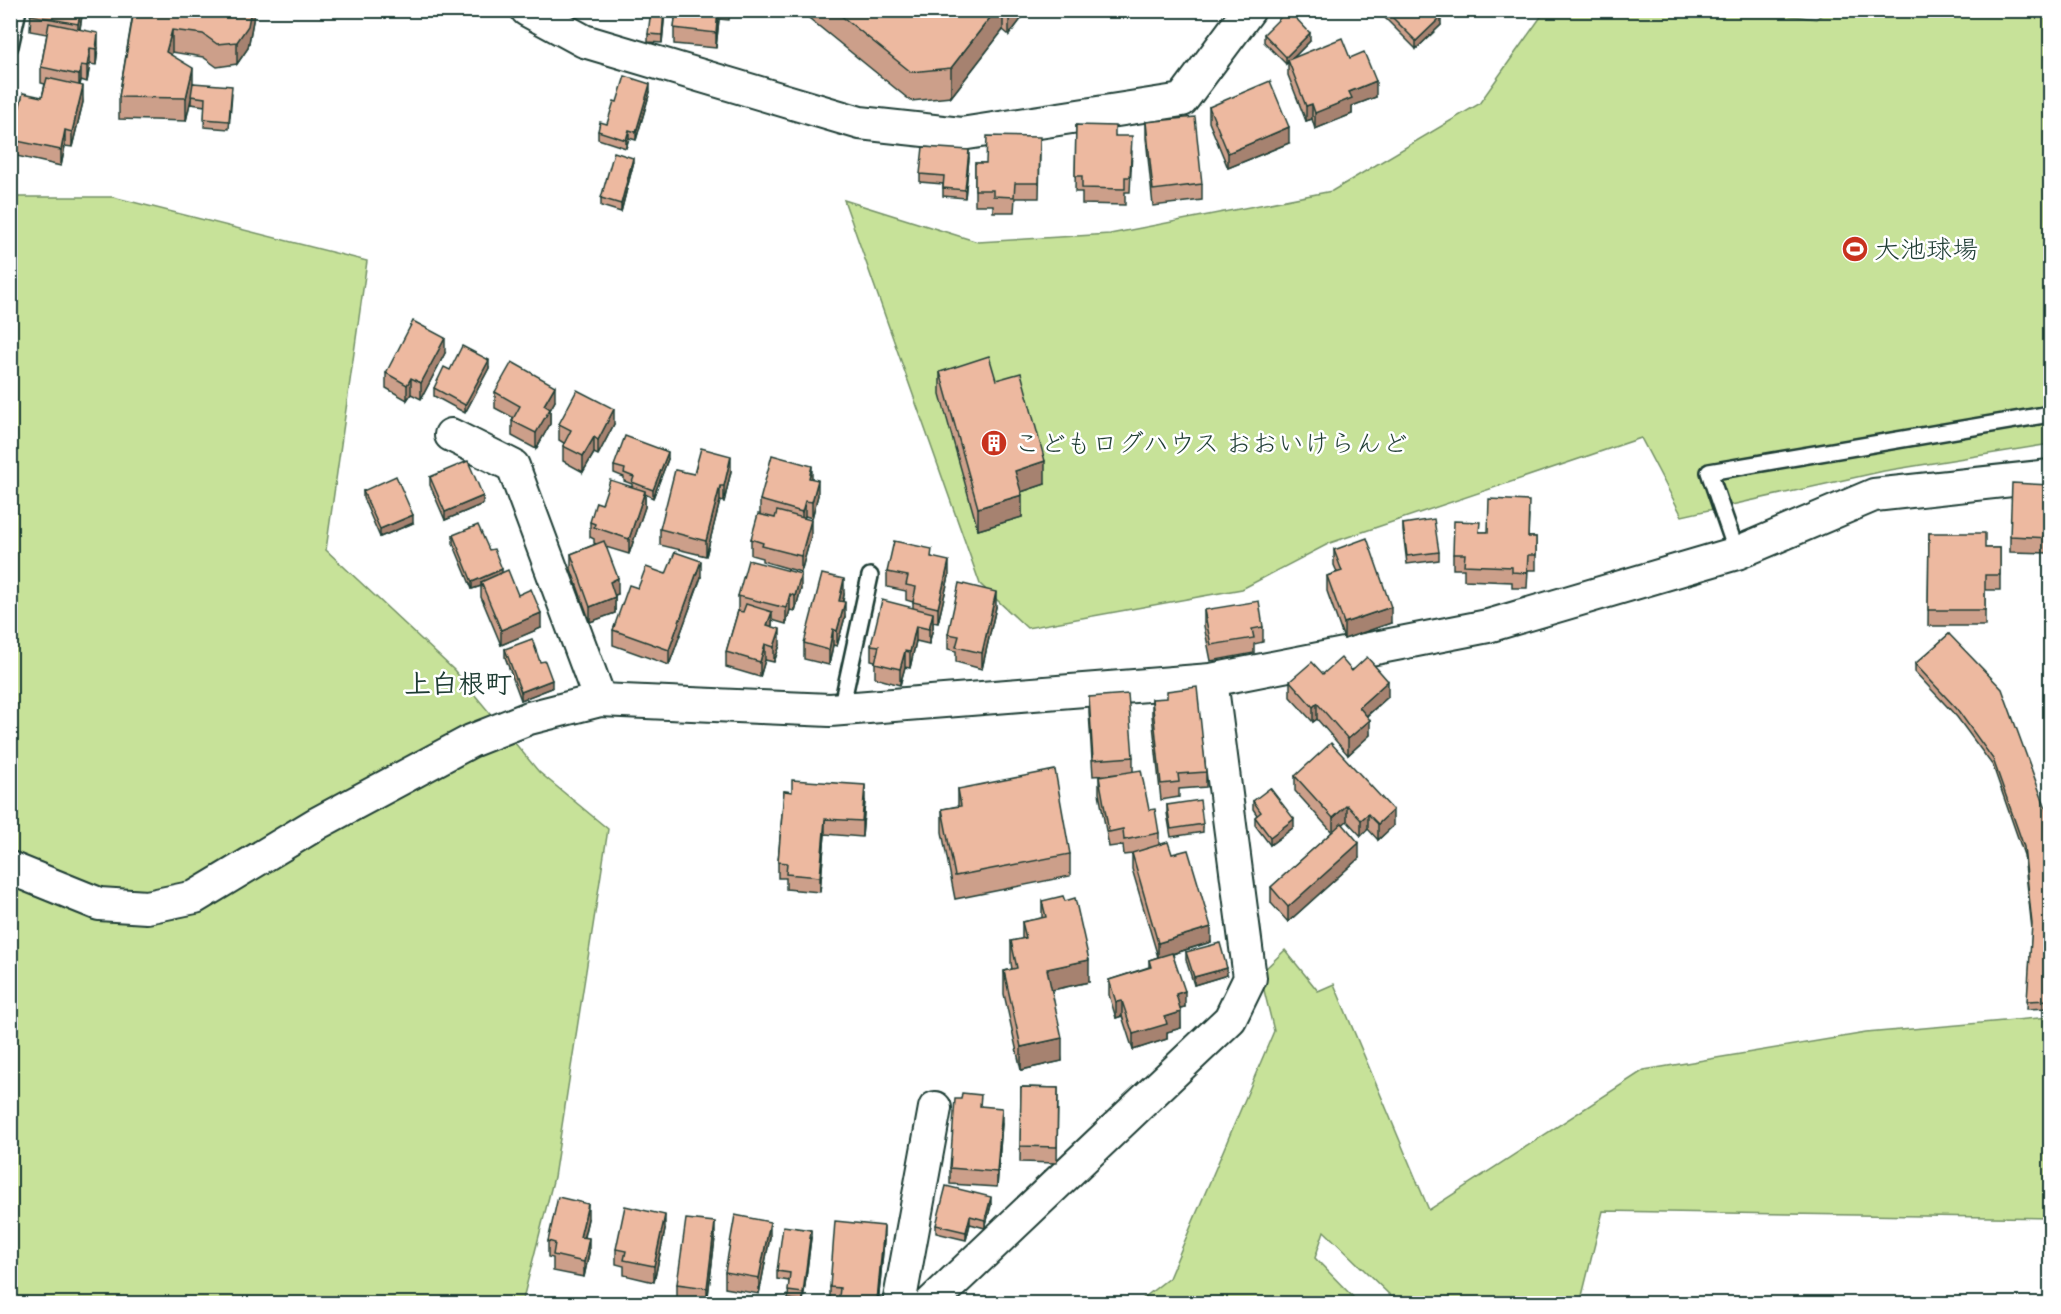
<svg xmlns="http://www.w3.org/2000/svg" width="2061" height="1314" font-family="Caveat,'Klee One',sans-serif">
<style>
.green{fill:#c7e299;stroke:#739066;stroke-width:1.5}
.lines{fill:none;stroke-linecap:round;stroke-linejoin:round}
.service-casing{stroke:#1f3d34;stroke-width:20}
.minor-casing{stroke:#1f3d34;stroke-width:36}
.service{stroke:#fff;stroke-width:15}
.minor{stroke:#fff;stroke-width:32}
.wall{fill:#cc9f8a;stroke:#1f3d34;stroke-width:1.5}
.shaded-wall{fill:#a68270;stroke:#1f3d34;stroke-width:1.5}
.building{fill:#edb9a0;stroke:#1f3d34;stroke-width:1.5}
.labels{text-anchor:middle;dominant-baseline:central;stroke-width:5;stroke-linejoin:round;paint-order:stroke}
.poi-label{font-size:26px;fill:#1f3d34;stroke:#fff;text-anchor:start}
.neighbourhood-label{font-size:27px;font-weight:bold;fill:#1f3d34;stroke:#fff}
</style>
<rect width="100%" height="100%" fill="#fff"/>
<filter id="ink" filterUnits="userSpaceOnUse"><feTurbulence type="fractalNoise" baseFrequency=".0167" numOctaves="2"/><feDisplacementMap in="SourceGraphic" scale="12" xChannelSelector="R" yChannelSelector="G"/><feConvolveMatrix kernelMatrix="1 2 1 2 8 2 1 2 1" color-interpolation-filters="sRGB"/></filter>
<g filter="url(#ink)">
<!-- green -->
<g class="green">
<path d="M1747,10L1816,19L1828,10L2050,11V444L1884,471L1682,516L1641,438L1330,543L1242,589L1027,628L980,584L844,200L978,242L1110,234L1332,191L1479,104L1545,11Z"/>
<path d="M11,197H113L367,261L326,550L454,670L539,772L608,829L554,1177L522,1303L11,1304Z"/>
<path d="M1285,950L1318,991L1334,984L1429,1210L1644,1070L1866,1033L2050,1017V1218L1603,1211L1580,1304L1398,1303L1324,1231L1315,1258L1355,1299V1303L1136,1304L1169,1278L1274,1031L1260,974Z"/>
</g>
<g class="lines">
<defs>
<g id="service">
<path d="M10,46L18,10"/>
<path d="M1737,553L1709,472L2050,414"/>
<path d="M841,709L870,576"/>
</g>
<g id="minor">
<path d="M527,10L584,41L860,123L961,134L1182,100L1249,10"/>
<path d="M451,435L513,466L600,700"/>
<path d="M10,868L99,904L147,907L195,897L318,823L471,741L529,718L600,700L830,710L1211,680L1488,626L1737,553L1874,495L2050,476"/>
<path d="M899,1304L935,1108"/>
<path d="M930,1304L1230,1019L1250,978L1211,680"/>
</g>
</defs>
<!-- service casing -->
<use href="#service" class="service-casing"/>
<!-- minor casing -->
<use href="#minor" class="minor-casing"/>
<!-- service -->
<use href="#service" class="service"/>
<!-- minor -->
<use href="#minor" class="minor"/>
</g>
<!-- wall -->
<g class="wall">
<path d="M31,10H83L80,29L98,48L96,65L90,64L87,82L81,80L80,85L83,102L72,147L65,146L61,166L12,155V140L42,97L45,84L41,83V67L47,34L30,31Z"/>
<path d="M123,10H255L248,48L237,64L217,67L203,57L172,52L171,55L193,83L232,94L229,129L204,127L205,106L191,104V98L186,121L119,119V97L133,13Z"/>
<path d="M665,10L662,43L648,42V34Z"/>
<path d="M676,10H730L729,20L719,19L716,48L674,44V28Z"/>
<path d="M799,10H1028L1009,35L1003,30L951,97L911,101Z"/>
<path d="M1384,10H1434L1441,25L1416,49L1384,17Z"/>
<path d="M1264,34L1310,41L1293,58H1350L1376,97L1352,106V114L1315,129L1312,119L1306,121L1288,75V62L1286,64L1264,42Z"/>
<path d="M650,92L636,140L629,138L626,148L598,139V131L607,124L617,102Z"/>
<path d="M1209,107L1289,143L1228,168L1209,122Z"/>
<path d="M1146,122L1202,184V200L1153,206L1146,138Z"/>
<path d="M1076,125L1115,136L1132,151L1130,192H1125V205L1082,204V192H1075Z"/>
<path d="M1040,153L1039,198H1015L1014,212H993V205H975V163H986Z"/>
<path d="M969,158L965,198L943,196V184L920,182V174Z"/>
<path d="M633,165L621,212L601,206V198Z"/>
<path d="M445,353L421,399L411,394L407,400L386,388V373Z"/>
<path d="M489,368L465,413L434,396V388L450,370Z"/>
<path d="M940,372L996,380L1045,484L1021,492L1022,517L978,530L940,394Z"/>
<path d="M495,392L555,401L550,410V424L536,449L512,436V421L514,418L495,408Z"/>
<path d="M559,424H614L598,455L594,453L583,472L563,461V446L564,443L559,440Z"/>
<path d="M668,459L653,498L645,494V507L629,554L606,547L618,594L615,595V613L590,622L571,569V554L596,544L594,543V539L590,537V522L602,504L632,487V484L624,481V477L614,473V466Z"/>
<path d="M731,471L724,502L720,501L706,556L660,545V529L694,474Z"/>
<path d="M430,477L483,504L445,520L430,485Z"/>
<path d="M812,478L818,495L812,518L805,516L804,518L811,536L801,572L762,561V558L751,555V539L760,514V500Z"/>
<path d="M2050,485V553L2010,552V536Z"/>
<path d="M363,491L413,523L380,537L363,498Z"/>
<path d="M1529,516L1528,537H1536V570H1528L1527,588H1512V582L1464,580V569H1453V554L1480,532H1488Z"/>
<path d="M1403,524L1439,552V560L1407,564L1403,531Z"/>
<path d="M1929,533L1985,548H2000V590H1985V626H1928Z"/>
<path d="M453,535L489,550L502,573L541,628L501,645L481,597V586L472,589L453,543Z"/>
<path d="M1334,550L1391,623L1344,639L1327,591V576L1337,572L1334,565Z"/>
<path d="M932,557L949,576L938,623L933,622V628L929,644L916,641L910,668L905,667L900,685L875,678V661L871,660V645L913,608V602L906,600V591L887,587V572Z"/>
<path d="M666,574L701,577L669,665L613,645V630L638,588Z"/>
<path d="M801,589L795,611L790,610L786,624L772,620V627L780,645L774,662L765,660L760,677L726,667V652L738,611V596Z"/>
<path d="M844,595L843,602L845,617L837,646L833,645L829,665L804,659V643Z"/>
<path d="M996,607L982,669L956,662V651L948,649V634Z"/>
<path d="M1204,610L1263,627V642L1254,644V653L1211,661L1204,626Z"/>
<path d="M1949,634L2050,820V1008L2027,1009L2032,929L2024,855L1993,766L1957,717L1915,672V664Z"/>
<path d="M505,649L552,688L521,700L505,657Z"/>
<path d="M1352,671L1388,697L1367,716L1370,735L1348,755L1317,719L1313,722L1290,697V681L1323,674Z"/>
<path d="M1089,697L1133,757V771L1149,810L1159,833V845L1172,854L1211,942L1173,954L1185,1007L1180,1008L1181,1028L1167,1032V1039L1133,1050L1122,1016L1116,1018L1109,995V980L1149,967V960L1158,957L1132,869V854L1124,855L1123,845L1109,847L1099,793V777L1118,774L1093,776L1089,712Z"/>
<path d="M1152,699L1206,772V787L1179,789V797L1161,800L1152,715Z"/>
<path d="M1295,776L1393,826L1378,840L1368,829L1361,836L1347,821L1343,824L1359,858L1288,922L1271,903V887L1332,832L1295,791Z"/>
<path d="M958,789L1070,854V876L955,899L942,832V809L958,806Z"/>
<path d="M784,791L865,801L862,837L825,834L820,892L786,889V878H778V862Z"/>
<path d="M1253,801L1294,827L1270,845L1255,825V817L1257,815L1253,809Z"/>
<path d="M1167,805L1203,824V832L1171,837L1167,813Z"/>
<path d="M1042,901L1089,982L1052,990L1062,1061L1021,1070L1004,994V971L1012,969L1011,963V941L1022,939V922L1042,918Z"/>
<path d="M1186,952L1227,975L1194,985L1186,960Z"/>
<path d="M1021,1087L1058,1088L1057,1163L1020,1162Z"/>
<path d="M981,1106L1002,1123L997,1187L950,1184V1168Z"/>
<path d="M991,1205L985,1228L970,1224L966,1240L936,1233V1225Z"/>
<path d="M588,1219L584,1237L589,1253L584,1277L553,1271V1258L548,1257V1241Z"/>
<path d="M665,1230L654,1282L624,1275V1266L616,1264V1249Z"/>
<path d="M770,1237L759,1294L725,1288V1272Z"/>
<path d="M715,1238L707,1304L677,1300V1284Z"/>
<path d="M811,1238L803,1301L788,1299L789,1281L777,1279V1271Z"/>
<path d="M884,1241L878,1304H839L830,1302V1287Z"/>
</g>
<!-- shaded-wall -->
<g class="shaded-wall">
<path d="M81,10H83L78,39V24Z"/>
<path d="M251,10H255L248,48L237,64V42Z"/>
<path d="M664,10H665L662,43V35Z"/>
<path d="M718,10H719V19L716,48V33Z"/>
<path d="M996,10H1003V30L951,97V68Z"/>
<path d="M1009,10H1028L1009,35Z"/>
<path d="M1441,17V25L1416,49V41Z"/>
<path d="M172,30V52L166,75V52Z"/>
<path d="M98,33V48L96,65V49Z"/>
<path d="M1310,33V41L1289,62L1288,60V62L1286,64V57Z"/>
<path d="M90,48V64L87,82V66Z"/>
<path d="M81,65V80L79,90V75Z"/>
<path d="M193,68V90L186,121V98Z"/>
<path d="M1376,81V97L1352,106V114L1315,129V113L1349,92Z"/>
<path d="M650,84V92L636,140V132Z"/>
<path d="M83,86V102L72,147V132Z"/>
<path d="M1312,104V119L1306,121V106Z"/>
<path d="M1289,127V143L1228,168V153Z"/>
<path d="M65,130V146L61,166V150Z"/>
<path d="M629,130V138L626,148V140Z"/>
<path d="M969,150V158L965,198V190Z"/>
<path d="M633,158V165L621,212V204Z"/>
<path d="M445,338V353L421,399V383Z"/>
<path d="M489,360V368L465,413V405Z"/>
<path d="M411,378V394L407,400V385Z"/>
<path d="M555,386V401L550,410V424L536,449V433L544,405Z"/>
<path d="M614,409V424L598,455V440Z"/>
<path d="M594,437V453L583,472V456Z"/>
<path d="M668,452V459L653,498V490Z"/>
<path d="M731,456V471L724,502V486Z"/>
<path d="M1045,461V484L1015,494V471Z"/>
<path d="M812,466V482L809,478Z"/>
<path d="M818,480V495L812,518V502Z"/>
<path d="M720,486V501L706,556V541Z"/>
<path d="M645,491V507L629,554V539Z"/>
<path d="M1022,495V517L978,530V508Z"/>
<path d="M483,496V504L445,520V512Z"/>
<path d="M805,501V516L802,527V512Z"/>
<path d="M413,515V523L380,537V529Z"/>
<path d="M811,520V536L801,572V556Z"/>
<path d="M701,561V577L669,665V650Z"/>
<path d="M949,561V576L938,623V608Z"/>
<path d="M502,569V577L481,582V586L472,589V582Z"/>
<path d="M801,574V589L795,611V596Z"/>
<path d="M618,578V594L610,597V582Z"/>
<path d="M844,579V595L839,616V601Z"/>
<path d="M996,592V607L982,669V653Z"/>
<path d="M790,594V610L786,624V608Z"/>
<path d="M615,597V613L590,622V607Z"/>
<path d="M845,602V617L837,646V631Z"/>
<path d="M1391,607V623L1344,639V623Z"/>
<path d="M772,612V627L767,625Z"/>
<path d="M541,613V628L501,645V630Z"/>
<path d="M933,613V628L929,644V629Z"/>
<path d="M916,626V641L910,668V652Z"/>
<path d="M780,629V645L774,662V647Z"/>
<path d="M833,629V645L829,665V650Z"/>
<path d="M765,644V660L760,677V662Z"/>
<path d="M905,651V667L900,685V669Z"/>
<path d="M552,680V688L521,700V692Z"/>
<path d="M1388,681V697L1359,722V707Z"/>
<path d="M1317,703V719L1313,722V707Z"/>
<path d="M1370,720V735L1348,755V739Z"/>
<path d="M865,785V801L862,837V821Z"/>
<path d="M1347,805V821L1333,833V818Z"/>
<path d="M1393,810V826L1378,840V824Z"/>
<path d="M1368,814V829L1361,836V820Z"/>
<path d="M825,819V834L820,892V877Z"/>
<path d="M1294,819V827L1270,845V837Z"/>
<path d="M1359,843V858L1288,922V907Z"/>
<path d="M1211,927V942L1158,958V943Z"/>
<path d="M1089,960V982L1047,991V969Z"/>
<path d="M1227,968V975L1194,985V977Z"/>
<path d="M1185,991V1007L1176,1009V994Z"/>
<path d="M1122,1001V1016L1116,1018V1002Z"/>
<path d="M1181,1012V1028L1167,1032V1039L1133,1050V1034L1165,1017Z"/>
<path d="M1062,1038V1061L1021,1070V1047Z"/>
<path d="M1002,1108V1123L997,1187V1172Z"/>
<path d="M991,1197V1205L985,1228V1220Z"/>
<path d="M588,1204V1219L580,1252V1237Z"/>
<path d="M665,1215V1230L654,1282V1266Z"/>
<path d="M970,1216V1224L966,1240V1232Z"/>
<path d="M715,1222V1238L707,1304V1288Z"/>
<path d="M770,1222V1237L759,1294V1278Z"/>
<path d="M884,1226V1241L878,1304H877Z"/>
<path d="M811,1230V1238L803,1301V1293Z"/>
<path d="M589,1238V1253L584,1277V1262Z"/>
</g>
<!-- building -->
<g class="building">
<path d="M31,10H81L78,24L30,15Z"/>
<path d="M134,10H251L248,26L237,42L217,44L203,34L172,30L166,52L193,68L186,98L119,97Z"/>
<path d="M651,10H664L662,35L648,34Z"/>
<path d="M676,10H718L716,33L674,28Z"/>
<path d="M834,10H996L951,68L911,72Z"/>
<path d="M1288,10L1310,33L1286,57L1264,34Z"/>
<path d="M1385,10H1434L1441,17L1416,41Z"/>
<path d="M49,23L98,33L96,49L90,48L87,66L81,65L79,75L41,67Z"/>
<path d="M1342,38L1350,58L1364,52L1376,81L1349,92L1352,98L1315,113L1312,104L1306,106L1288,60Z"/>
<path d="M625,76L650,84L636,132L629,130L626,140L598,131L600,122L607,124L614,101L617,102Z"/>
<path d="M47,78L83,86L72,132L65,130L61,150L12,140L23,93L42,97Z"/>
<path d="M1270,81L1289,127L1228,153L1209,107Z"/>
<path d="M193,83L232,86L229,121L204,119L205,98L191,96Z"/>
<path d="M1195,117L1202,184L1153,190L1146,122Z"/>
<path d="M1076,125L1115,126V136H1132L1130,177H1125V189L1082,188V176H1075Z"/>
<path d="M987,136L1040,137L1039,183H1015L1014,197L993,196V190H975V163H986Z"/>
<path d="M923,147L969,150L965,190L943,188L944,176L920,174Z"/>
<path d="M614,152L633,158L621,204L601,198Z"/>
<path d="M413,321L445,338L421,383L411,378L407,385L386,373Z"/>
<path d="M462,346L489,360L465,405L434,388L444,367L450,370Z"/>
<path d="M989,356L996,380L1021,373L1045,461L1015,471L1022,495L978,508L940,372Z"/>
<path d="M512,362L555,386L544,405L550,409L536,433L512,421L520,406L495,392Z"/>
<path d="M577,390L614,409L598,440L594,437L583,456L563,446L571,430L559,424Z"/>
<path d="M625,436L668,452L653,490L632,482L634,477L624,473L625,469L614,466Z"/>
<path d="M701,448L731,456L724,486H720L706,541L660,529L675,470L694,474Z"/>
<path d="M772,455L812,466L809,478L818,480L812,502L805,501L802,512L760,500Z"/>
<path d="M468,461L483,496L445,512L430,477Z"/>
<path d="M396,476L413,515L380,529L363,491Z"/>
<path d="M610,480L645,491L629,539L594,527L595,524L590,522L596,502L602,504Z"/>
<path d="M2012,483L2050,485V538L2010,536Z"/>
<path d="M1489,499L1529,501L1528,537H1536V555H1528L1527,573L1512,572V567L1464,565L1465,554H1453L1454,521L1480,522L1479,532H1488Z"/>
<path d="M777,511L811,520L801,556L762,546L763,543L751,539L758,514L775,518Z"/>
<path d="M1434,519L1439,552L1407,556L1403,524Z"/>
<path d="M478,525L489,550L494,549L502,569L472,582L453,535Z"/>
<path d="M1929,533H1985V548H2000V575H1985V610H1928Z"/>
<path d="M1367,538L1391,607L1344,623L1327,576L1342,571L1334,550Z"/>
<path d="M604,541L618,578L610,582L615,597L590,607L571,554Z"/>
<path d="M894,541L932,549L931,557L949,561L938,608L913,602L916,587L906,585L908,576L887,572Z"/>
<path d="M675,552L701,561L669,650L613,630L629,585L638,588L646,567L666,574Z"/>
<path d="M748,560L801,574L795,596L790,594L786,608L738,596Z"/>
<path d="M508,570L518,595L531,589L541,613L501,630L481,582Z"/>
<path d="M822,574L844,579L839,601L845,602L837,631L833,629L829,650L804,643Z"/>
<path d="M959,583L996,592L982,653L956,647L959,636L948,634Z"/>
<path d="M882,600L933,613L929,629L916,626L910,652L905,651L900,669L875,663L879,646L871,645Z"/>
<path d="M1259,601L1263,627L1252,629L1254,638L1211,645L1204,610Z"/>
<path d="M746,604L772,612L767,625L780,629L774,647L765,644L760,662L726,652L738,611L743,612Z"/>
<path d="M1949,634L2002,689L2050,820V1000L2027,1001L2032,924L2024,847L1993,759L1957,709L1915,664Z"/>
<path d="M532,639L540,662L545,661L552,680L521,692L505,649Z"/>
<path d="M1367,657L1388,681L1359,707L1370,720L1348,739L1317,703L1313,707L1290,681L1312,662L1323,674L1341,658L1352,671Z"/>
<path d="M1197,687L1206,772L1178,774L1179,782L1161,784L1152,699L1167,698V691Z"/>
<path d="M1128,694L1133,757L1093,760L1089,697Z"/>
<path d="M1331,743L1393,810L1378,824L1368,814L1361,820L1347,805L1333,818L1295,776Z"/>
<path d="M1055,770L1070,854L955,876L942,809L961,806L958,789Z"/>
<path d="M1141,770L1149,810L1155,809L1159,833L1124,840L1123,829L1109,832L1099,777Z"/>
<path d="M792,780L865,785L862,821L825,819L820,877L786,874L787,863L778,862L784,791L792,792Z"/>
<path d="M1270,788L1294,819L1270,837L1255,817L1261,812L1253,801Z"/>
<path d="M1200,800L1203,824L1171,829L1167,805Z"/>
<path d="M1342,823L1359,843L1288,907L1271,887Z"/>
<path d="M1168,842L1172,854L1188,850L1211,927L1158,943L1132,853Z"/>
<path d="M1063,896L1065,901L1075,898L1089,960L1047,969L1062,1038L1021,1047L1004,971L1017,968L1011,941L1026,938L1022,922L1046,917L1042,901Z"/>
<path d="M1220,943L1227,968L1194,977L1186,952Z"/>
<path d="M1172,953L1185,991L1176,994L1181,1012L1165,1017L1167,1024L1133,1034L1122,1001L1116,1002L1109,980L1151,967L1149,960Z"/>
<path d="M1021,1087L1058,1088L1057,1147L1020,1146Z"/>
<path d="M962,1093L981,1095L980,1106L1002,1108L997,1172L950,1168L955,1099H961Z"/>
<path d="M946,1186L991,1197L985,1220L970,1216L966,1232L936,1225Z"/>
<path d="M558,1197L588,1204L580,1237L589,1238L584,1262L553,1255L555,1243L548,1241Z"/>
<path d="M625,1206L665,1215L654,1266L624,1260L626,1251L616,1249Z"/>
<path d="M735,1215L770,1222L759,1278L725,1272Z"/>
<path d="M686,1219L715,1222L707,1288L677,1284Z"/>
<path d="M835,1221L884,1226L877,1300L839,1297L840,1288L830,1287Z"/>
<path d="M783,1226L811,1230L803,1293L788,1291L790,1273L777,1271Z"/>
</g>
</g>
<!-- icons -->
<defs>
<symbol id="stadium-disc" viewBox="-11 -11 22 22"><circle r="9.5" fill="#c8321e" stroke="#fff"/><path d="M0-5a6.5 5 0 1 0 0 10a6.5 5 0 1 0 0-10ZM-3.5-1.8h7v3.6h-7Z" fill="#fff"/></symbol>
<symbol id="building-disc" viewBox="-11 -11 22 22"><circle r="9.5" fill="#c8321e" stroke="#fff"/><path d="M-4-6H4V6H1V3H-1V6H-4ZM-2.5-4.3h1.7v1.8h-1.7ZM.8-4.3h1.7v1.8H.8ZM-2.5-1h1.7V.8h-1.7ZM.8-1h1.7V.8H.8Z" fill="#fff"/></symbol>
</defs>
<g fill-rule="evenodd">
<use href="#stadium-disc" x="1840" y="234" width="30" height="30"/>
<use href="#building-disc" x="979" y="428" width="30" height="30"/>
</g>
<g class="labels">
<!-- poi labels -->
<g class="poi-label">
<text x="1874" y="249">大池球場</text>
<text x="1014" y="443">こどもログハウス おおいけらんど</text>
</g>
<!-- neighbourhood labels -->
<g class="neighbourhood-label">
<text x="458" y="684">上白根町</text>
</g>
</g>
<!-- margin -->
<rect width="2061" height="1314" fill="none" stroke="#fff" stroke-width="36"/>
<rect x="18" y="18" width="2025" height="1278" fill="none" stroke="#1f3d34" stroke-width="2" filter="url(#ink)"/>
</svg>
